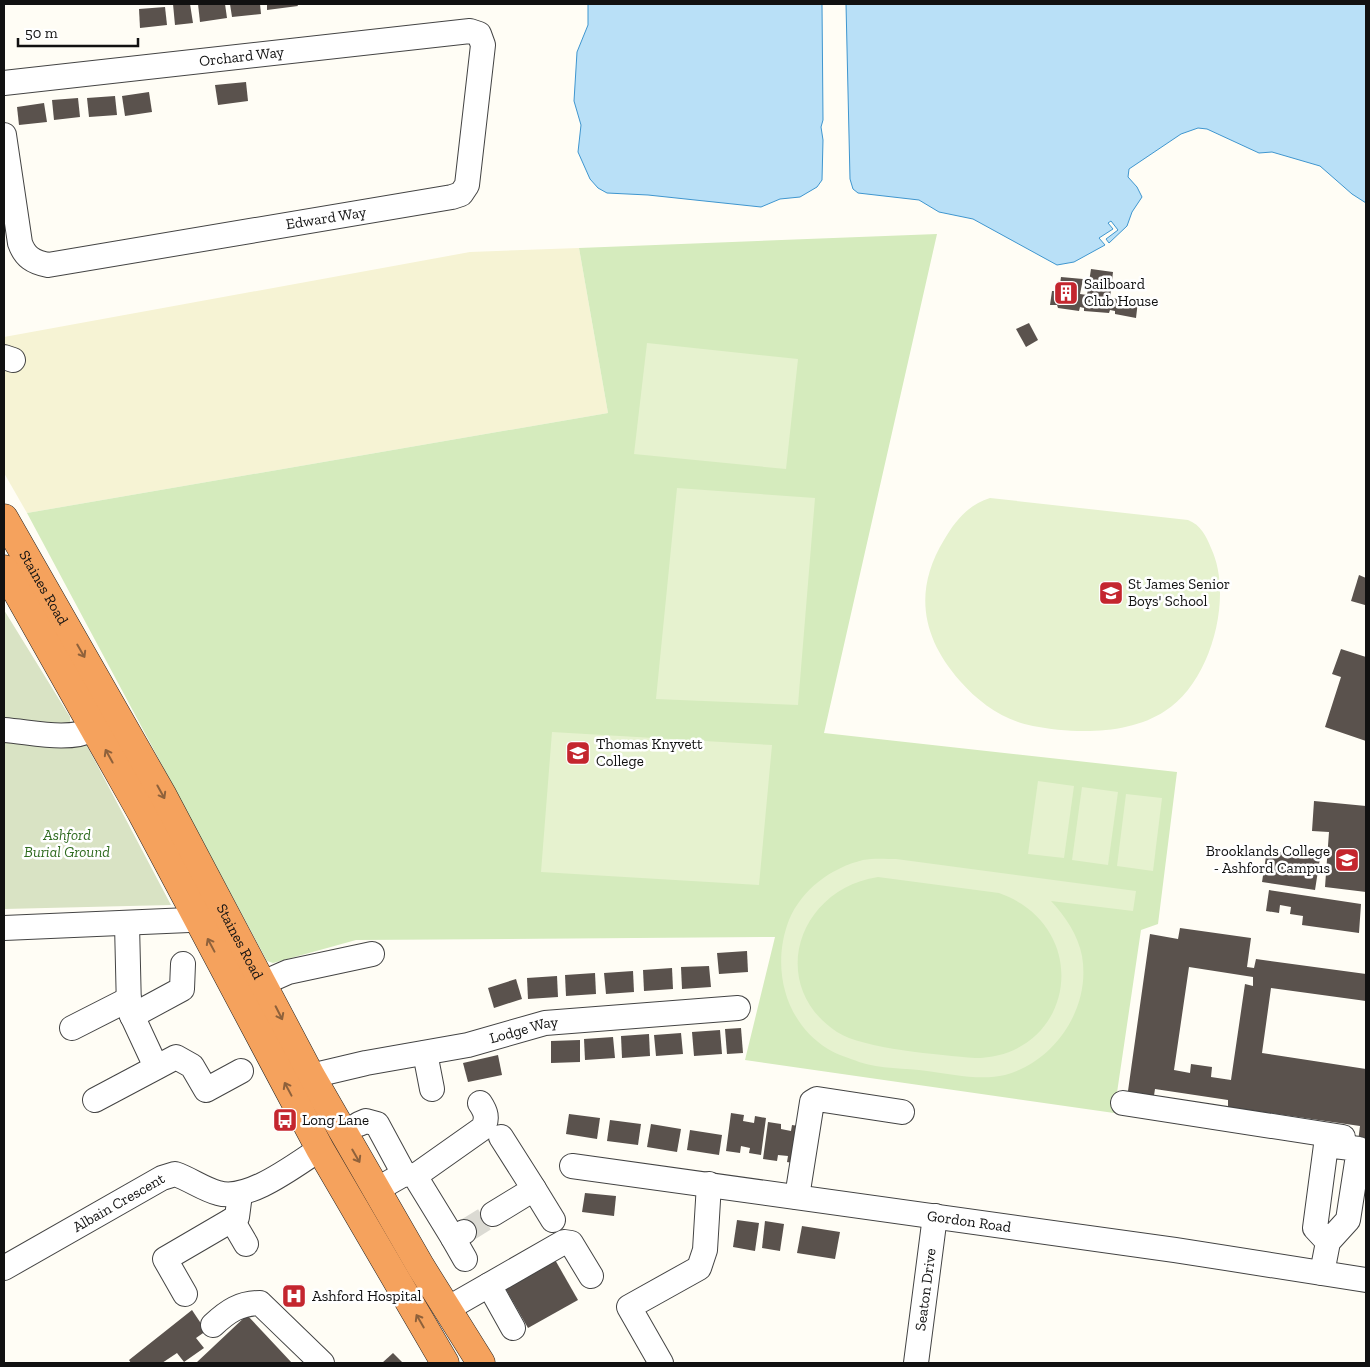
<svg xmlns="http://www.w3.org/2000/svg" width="1370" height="1367" font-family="'Zilla Slab',serif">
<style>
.farmland{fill:#f6f3d4}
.green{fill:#d5ebbd}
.cemetery{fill:#d9e3c4}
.pitch{fill:#e6f2cf;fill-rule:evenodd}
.water{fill:#b9e0f7;stroke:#3f96cf}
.building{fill:#5a524d;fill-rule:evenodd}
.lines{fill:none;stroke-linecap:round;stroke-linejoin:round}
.minor-tunnel{stroke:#dbdad3;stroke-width:24;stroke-dasharray:24 12;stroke-linecap:butt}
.minor-casing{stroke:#444;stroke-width:26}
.highway-casing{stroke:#222;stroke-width:29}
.minor{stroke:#fff;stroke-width:24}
.highway{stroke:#f5a25d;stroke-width:28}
.oneway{stroke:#8e613b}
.labels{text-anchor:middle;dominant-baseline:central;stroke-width:5;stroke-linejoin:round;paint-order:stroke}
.street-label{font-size:15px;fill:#111;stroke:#fff}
.poi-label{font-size:15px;fill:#111;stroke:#fff;text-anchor:start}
.park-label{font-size:15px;font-style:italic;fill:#2f6b1f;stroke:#fff}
</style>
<rect width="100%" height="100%" fill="#fffdf5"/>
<!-- farmland -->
<path class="farmland" d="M579,248L608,413L27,513L4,473V337L470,252Z"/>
<!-- green -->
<path class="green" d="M937,234L824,733L1177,772L1158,924L1141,930L1114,1113L745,1060L775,937L356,940L273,963L267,961L27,513L608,413L579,248Z"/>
<!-- cemetery -->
<path class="cemetery" d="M4,610L70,717V741L85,742L171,905L4,909Z"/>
<!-- pitch -->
<g class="pitch">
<path d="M647,343L798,359L786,469L634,454Z"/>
<path d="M677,488L815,498L798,705L656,699Z"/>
<path d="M990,498L1188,520C1201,525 1206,536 1211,548C1234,596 1211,683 1165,711C1129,735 1074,734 1033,726C1005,721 979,703 960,681C922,638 913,591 944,540C955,521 969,504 990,498Z"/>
<path d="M552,732L772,745L759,885L541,872Z"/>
<path d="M1038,781L1074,786L1064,858L1028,854Z"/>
<path d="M1082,787L1118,792L1108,865L1072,860Z"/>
<path d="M1126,794L1162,798L1153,871L1117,866Z"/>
<path d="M896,859L1136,891L1133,911L1051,901C1065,916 1078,935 1082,956C1091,1007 1056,1061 1005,1075C980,1081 952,1074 927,1071C906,1068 880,1069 859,1062C850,1058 837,1055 828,1049C784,1022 771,966 789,920C802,889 831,868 863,860C873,858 886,859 896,859ZM878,877L999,893C1095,927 1075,1057 975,1058C941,1055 863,1049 837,1032C766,985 798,889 878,877Z"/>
</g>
<!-- water -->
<g class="water">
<path d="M588,4H822L823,120L821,127L823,140L822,180L817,187L800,197L780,199L761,207L648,195L607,193L598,188L590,179L578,152L581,125L574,101L577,52L588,25Z"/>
<path d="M846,4H1366V203L1352,194L1320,166L1272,152L1259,153L1207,129L1198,128L1181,134L1129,169L1128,177L1137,187L1142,197L1132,212L1127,226L1109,243L1106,239L1118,230L1111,221L1108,223L1113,229L1099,238L1105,245L1074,262L1057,265L973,219L939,212L919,200L858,193L853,189L850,179Z"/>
</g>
<!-- building -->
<g class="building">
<path d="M173,4H190L193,23L175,25Z"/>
<path d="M198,4H225L227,18L200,22Z"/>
<path d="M230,4H260L261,14L232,17Z"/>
<path d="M267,4H297L298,6L267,10Z"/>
<path d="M165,7L167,25L140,28L139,9Z"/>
<path d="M246,82L248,101L218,105L215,85Z"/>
<path d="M149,92L152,112L125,116L122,96Z"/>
<path d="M115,96L117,115L89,117L87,98Z"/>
<path d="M78,98L80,117L54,120L52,100Z"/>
<path d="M44,103L47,122L19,125L17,107Z"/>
<path d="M1091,269L1113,272L1110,298L1138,301L1136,318L1115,314V311L1110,310L1109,313L1084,311V308L1080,307L1079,311L1058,308L1057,305H1050L1052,291H1059L1061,277L1083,279L1080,294L1087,295Z"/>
<path d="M1029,323L1038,340L1026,347L1016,329Z"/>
<path d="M1359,575L1366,578L1365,605L1351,601Z"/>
<path d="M1341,649L1366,657V741L1325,727L1341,677L1332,674Z"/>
<path d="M1314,801L1366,806V892L1325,887L1329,832L1312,831Z"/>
<path d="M1267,850L1320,858L1315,890L1262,882Z"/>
<path d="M1269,890L1361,904L1359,933L1302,925L1303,916L1290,914L1291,907L1280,905L1279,913L1266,911Z"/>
<path d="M1180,928L1251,938L1247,967L1254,968L1256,959L1366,974V1001L1271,988L1262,1053L1366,1069V1143L1358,1142L1360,1126L1228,1107V1100L1155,1089L1153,1102L1127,1098L1150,934L1178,939ZM1189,967L1253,977V986L1245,984L1231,1080L1211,1077L1212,1067L1191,1064L1190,1073L1174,1070Z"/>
<path d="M747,951L748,972L719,974L717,953Z"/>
<path d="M709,966L711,987L682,989L681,967Z"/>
<path d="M672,968L673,989L644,991L643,970Z"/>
<path d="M633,971L634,992L606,994L604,973Z"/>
<path d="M595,973L596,994L566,996L565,975Z"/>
<path d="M557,976L558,997L528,999L527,978Z"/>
<path d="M516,979L522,999L494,1008L488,988Z"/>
<path d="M741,1028L743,1053L727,1054L725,1029Z"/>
<path d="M720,1030L722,1054L694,1056L692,1032Z"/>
<path d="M681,1033L683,1054L656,1056L654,1035Z"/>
<path d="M649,1034L650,1056L622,1058L621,1036Z"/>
<path d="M613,1037L615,1058L585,1060L584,1039Z"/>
<path d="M580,1040V1062L551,1063V1041Z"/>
<path d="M498,1055L502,1075L468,1082L463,1063Z"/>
<path d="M731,1113L744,1115L743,1121L754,1123L755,1116L766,1118L761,1155L749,1153L750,1148L741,1146L740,1153L726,1151Z"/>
<path d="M569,1114L600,1118L597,1139L566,1134Z"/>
<path d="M610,1120L641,1124L638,1145L607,1141Z"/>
<path d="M768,1122L781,1124V1129L791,1131L792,1125L805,1127L799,1164L787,1162L788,1156L778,1155L777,1161L763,1159Z"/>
<path d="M651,1124L681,1129L677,1152L647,1147Z"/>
<path d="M690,1130L722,1135L719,1155L687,1150Z"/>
<path d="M585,1193L616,1196L614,1216L582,1212Z"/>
<path d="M737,1220L759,1223L755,1251L733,1247Z"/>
<path d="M765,1221L784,1224L780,1251L762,1248Z"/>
<path d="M802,1226L840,1232L835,1259L797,1253Z"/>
<path d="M554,1258L578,1300L528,1328L504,1286Z"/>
<path d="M192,1310L206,1331L196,1338L204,1348L184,1362L177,1353L162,1363H131L129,1360Z"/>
<path d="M247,1315L292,1363H196Z"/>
<path d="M393,1353L403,1363H382Z"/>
</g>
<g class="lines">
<!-- minor-tunnel -->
<path class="minor-tunnel" d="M464,1232L493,1214"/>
<defs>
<g id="minor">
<path id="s1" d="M4,83L470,31L479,34L483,45L467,185L461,194L452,197L48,265C33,262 25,257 20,243L4,135"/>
<path d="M4,357L13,360"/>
<path d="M4,730C32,732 68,742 94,729"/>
<path d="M127,924L129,1009L156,1067"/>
<path d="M4,928L189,920L196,917"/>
<path d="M263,983L288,972L372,954"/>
<path d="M132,1016L182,989L183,964"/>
<path d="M72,1028L129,999"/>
<path d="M425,1053L432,1089"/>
<path id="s2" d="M311,1076L366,1063L468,1045L545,1023L738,1008"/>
<path d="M95,1100L176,1057L192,1066L206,1090L241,1071"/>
<path d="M1123,1103L1343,1137V1140"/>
<path d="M359,1124L366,1121L377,1124L404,1174"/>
<path id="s3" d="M572,1166L1175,1250L1366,1280"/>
<path d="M415,1176L483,1128C488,1118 486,1112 480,1103"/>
<path d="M534,1189L553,1220"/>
<path d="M376,1190L404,1174L415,1176L453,1238L464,1232"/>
<path d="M797,1197L812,1102L817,1099L902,1112"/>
<path d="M493,1214L534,1189L501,1137"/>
<path d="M232,1220L246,1244"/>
<path d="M453,1238L465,1259"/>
<path id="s4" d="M4,1268L162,1178L175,1174C190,1179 203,1189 218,1193C248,1202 295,1165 320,1149"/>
<path d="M1322,1273L1328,1242L1348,1220L1359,1149L1326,1145L1315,1228L1328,1242"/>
<path d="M489,1285L513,1328"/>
<path d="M185,1294L165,1259L237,1217L240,1194"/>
<path d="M447,1309L564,1242L571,1243L591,1276"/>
<path d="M213,1325C228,1311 240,1303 260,1303L322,1363"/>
<path d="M661,1363L629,1307L699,1268L705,1250L709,1184"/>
<path id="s5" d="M916,1363L935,1216"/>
</g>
<g id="highway">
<path id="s6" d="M4,518L163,796L311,1076L421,1267L481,1363"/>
<path d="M4,569L141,812L320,1149L445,1363"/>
</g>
</defs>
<!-- minor casing -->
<use href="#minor" class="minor-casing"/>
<!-- highway casing -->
<use href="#highway" class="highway-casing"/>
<!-- minor -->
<use href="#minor" class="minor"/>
<!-- highway -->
<use href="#highway" class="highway"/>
</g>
<!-- one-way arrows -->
<defs><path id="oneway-shaft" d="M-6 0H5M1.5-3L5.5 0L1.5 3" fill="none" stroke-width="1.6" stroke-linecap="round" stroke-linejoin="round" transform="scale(1.25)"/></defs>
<g class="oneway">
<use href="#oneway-shaft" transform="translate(81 651) rotate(60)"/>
<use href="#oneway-shaft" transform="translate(109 756) rotate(-119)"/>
<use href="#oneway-shaft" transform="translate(161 792) rotate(61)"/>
<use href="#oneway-shaft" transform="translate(211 945) rotate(-118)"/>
<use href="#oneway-shaft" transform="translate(279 1013) rotate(63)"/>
<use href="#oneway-shaft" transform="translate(288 1089) rotate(-118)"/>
<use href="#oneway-shaft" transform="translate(356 1156) rotate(60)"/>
<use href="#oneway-shaft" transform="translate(420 1321) rotate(-120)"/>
</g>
<!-- icons -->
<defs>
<symbol id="building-square" viewBox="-11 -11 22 22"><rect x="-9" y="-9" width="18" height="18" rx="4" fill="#c4262e" stroke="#fff"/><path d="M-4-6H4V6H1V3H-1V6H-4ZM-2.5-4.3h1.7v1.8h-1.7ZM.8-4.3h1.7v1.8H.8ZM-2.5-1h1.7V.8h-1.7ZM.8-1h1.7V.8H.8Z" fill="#fff"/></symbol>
<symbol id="school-square" viewBox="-11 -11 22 22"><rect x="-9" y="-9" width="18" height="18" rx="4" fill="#c4262e" stroke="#fff"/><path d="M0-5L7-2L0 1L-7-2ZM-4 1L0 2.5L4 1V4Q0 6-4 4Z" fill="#fff"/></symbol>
<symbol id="university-square" viewBox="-11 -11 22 22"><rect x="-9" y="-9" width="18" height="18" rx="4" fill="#c4262e" stroke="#fff"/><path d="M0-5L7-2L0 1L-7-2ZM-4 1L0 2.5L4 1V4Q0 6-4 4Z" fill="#fff"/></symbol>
<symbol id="bus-square" viewBox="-11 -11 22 22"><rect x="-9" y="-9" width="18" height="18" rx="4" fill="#c4262e" stroke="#fff"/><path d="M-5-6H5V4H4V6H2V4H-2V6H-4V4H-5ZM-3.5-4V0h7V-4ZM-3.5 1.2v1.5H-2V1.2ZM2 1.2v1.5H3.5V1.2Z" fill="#fff"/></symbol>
<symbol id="hospital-square" viewBox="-11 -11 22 22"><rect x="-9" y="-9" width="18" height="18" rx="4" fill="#c4262e" stroke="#fff"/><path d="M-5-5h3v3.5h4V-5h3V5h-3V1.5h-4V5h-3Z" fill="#fff"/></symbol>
</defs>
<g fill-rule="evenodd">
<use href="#building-square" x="1052" y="279" width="28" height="28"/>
<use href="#school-square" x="1097" y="579" width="28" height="28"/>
<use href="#school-square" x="564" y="739" width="28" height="28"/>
<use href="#university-square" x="1333" y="846" width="28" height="28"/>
<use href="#bus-square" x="271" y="1106" width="28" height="28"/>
<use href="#hospital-square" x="280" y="1282" width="28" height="28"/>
</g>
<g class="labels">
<!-- street labels -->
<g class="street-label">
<text stroke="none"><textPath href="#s1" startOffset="239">Orchard Way</textPath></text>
<text transform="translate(326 218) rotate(-9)">Edward Way</text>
<text stroke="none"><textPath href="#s6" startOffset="80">Staines Road</textPath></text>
<text stroke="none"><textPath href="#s6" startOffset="485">Staines Road</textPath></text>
<text stroke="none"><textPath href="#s2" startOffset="218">Lodge Way</textPath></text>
<text stroke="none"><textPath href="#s4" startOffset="132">Albain Crescent</textPath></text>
<text stroke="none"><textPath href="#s3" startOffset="401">Gordon Road</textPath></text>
<text stroke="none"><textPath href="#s5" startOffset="74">Seaton Drive</textPath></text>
</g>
<!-- poi labels -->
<g class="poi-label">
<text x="1084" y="284">Sailboard<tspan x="1084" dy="17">Club House</tspan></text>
<text x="1128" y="584">St James Senior<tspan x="1128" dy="17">Boys' School</tspan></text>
<text x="596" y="744">Thomas Knyvett<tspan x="596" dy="17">College</tspan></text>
<text x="1330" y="851" text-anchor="end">Brooklands College<tspan x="1330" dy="17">- Ashford Campus</tspan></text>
<text x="302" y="1120">Long Lane</text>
<text x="312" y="1296">Ashford Hospital</text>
</g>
<!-- park labels -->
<g class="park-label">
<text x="67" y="835">Ashford<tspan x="67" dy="17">Burial Ground</tspan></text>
</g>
</g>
<!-- border -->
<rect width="1370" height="1367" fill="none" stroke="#111111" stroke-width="10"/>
<!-- scale -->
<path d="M18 38v8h120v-8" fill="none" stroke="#111111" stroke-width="2.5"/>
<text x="25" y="38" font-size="15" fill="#111111" stroke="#ffffff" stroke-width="4" paint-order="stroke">50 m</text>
</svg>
